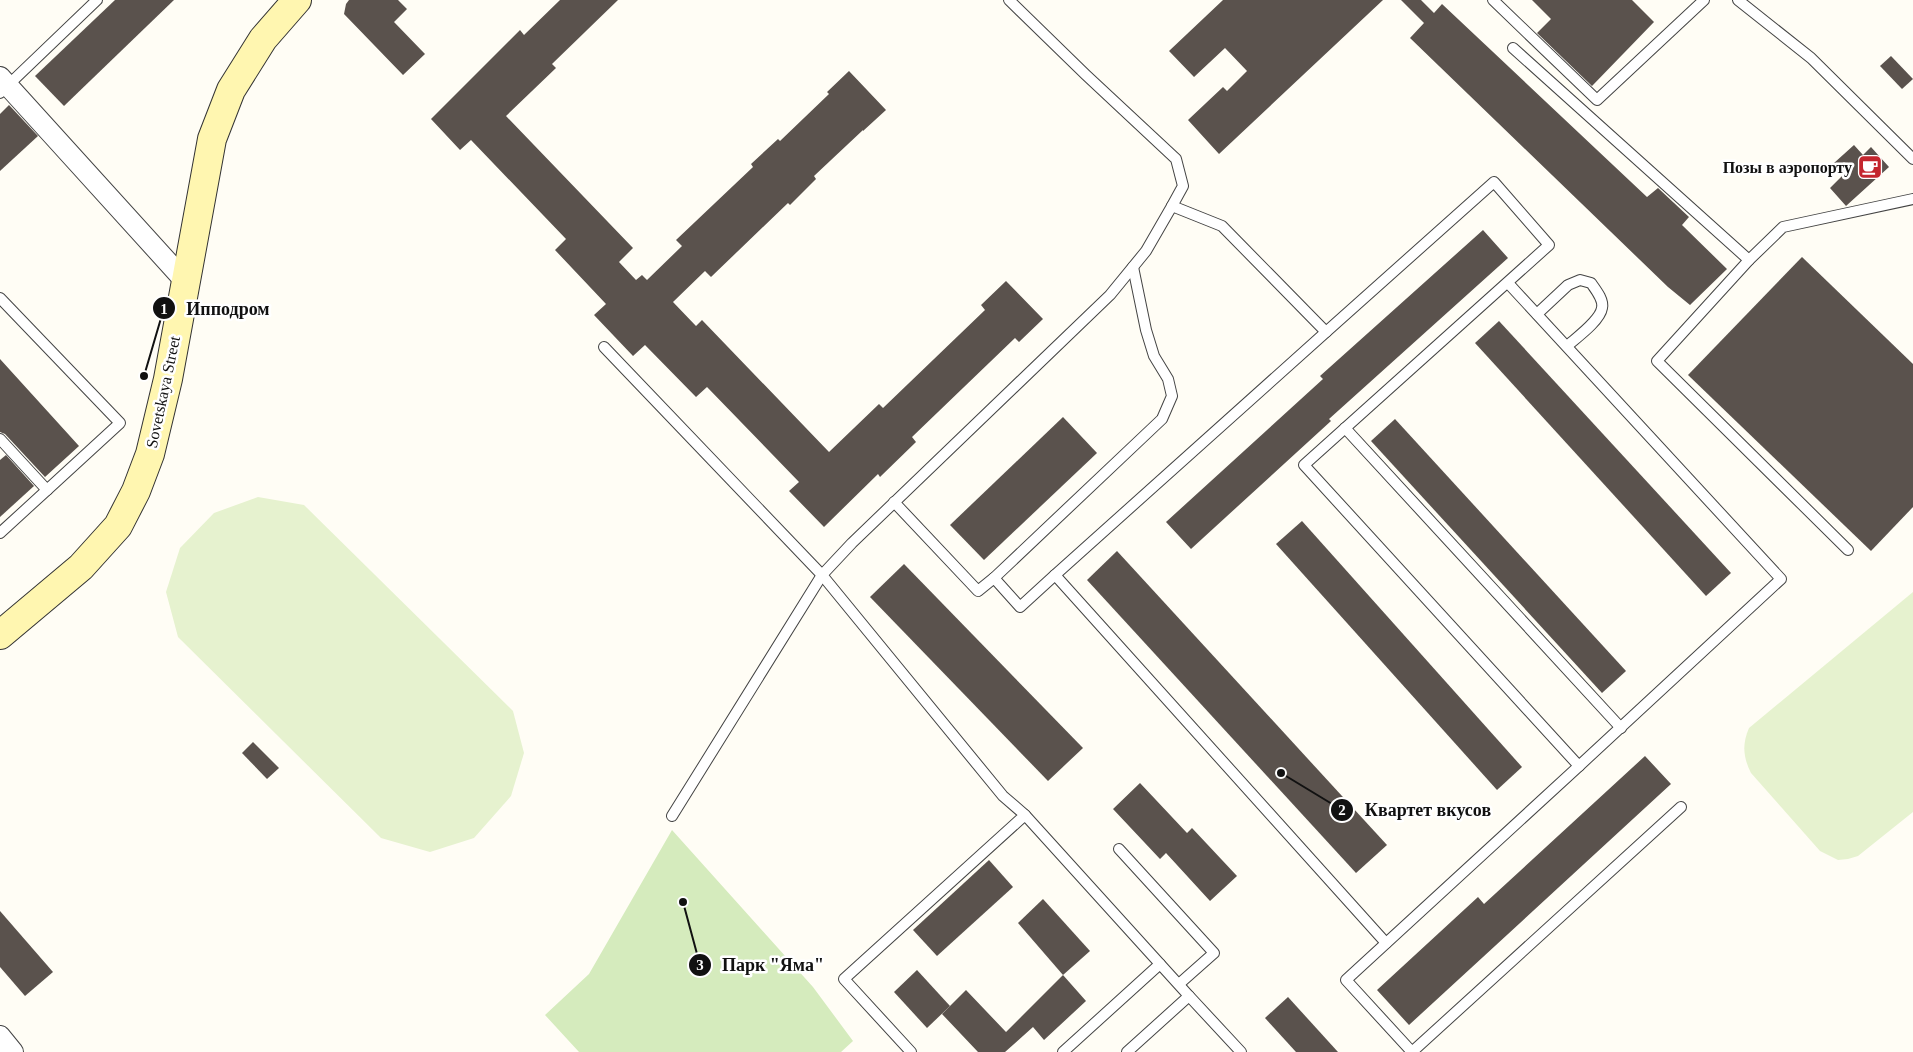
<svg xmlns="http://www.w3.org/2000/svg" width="1913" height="1052" font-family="'Times New Roman',serif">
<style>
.green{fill:#d5ebbd}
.pitch{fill:#e6f2cf}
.building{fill:#5a524d}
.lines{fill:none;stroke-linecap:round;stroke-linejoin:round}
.lane-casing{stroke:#444;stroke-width:12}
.street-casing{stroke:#444;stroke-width:22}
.secondary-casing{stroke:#333;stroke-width:30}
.lane{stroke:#fff;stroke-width:10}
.street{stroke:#fff;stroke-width:20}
.secondary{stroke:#fff6b0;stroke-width:28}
.labels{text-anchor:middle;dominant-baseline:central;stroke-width:5;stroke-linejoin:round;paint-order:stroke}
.poi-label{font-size:16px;font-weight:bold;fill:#111;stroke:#fff;text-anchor:end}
.street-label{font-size:16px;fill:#111;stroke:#fff}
.leader{fill:none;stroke:#111;stroke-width:2}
.callout-dot{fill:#111;stroke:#fff;stroke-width:2}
.mark-label{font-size:15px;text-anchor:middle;font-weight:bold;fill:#fff}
.callout-label{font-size:18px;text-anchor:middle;font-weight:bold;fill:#111;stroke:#fff;stroke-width:5;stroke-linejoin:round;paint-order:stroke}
</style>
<rect width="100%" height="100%" fill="#fffdf5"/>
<!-- green -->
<path class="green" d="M672,830L813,987L853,1041L841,1052H579L545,1015L589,974Z"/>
<!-- pitch -->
<g class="pitch">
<path d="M258,497L304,505L513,711L524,753L511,796L474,838L430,852L381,838L178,637L166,592L180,548L214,513Z"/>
<path d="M1913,592V812L1858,856L1848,859L1838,860L1820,851L1751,773C1743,757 1742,744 1749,728Z"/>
</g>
<!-- building -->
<g class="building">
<path d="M115,0H174L64,106L35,76Z"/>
<path d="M349,0H398L407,9L394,22L425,54L403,75L344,14L346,4Z"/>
<path d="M560,0H618L552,64L556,68L506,116L633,248L619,262L636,280L642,275L647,280L682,246L676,240L753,167L751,164L778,139L780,141L829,94L827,92L849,71L886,110L863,131V130L814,176L816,179L790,205L788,203L711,277L705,271L673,302L696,326L702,320L829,452L879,404L883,408L985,310L981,305L1006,281L1043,319L1019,342L1015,338L912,437L916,442L880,477L878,474L824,527L789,491L799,482L707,387L696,397L645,345L633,356L594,315L606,304L555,250L566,239L471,140L460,150L431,119L520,30L524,35Z"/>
<path d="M1223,0H1383L1219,154L1188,120L1223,87L1227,91L1247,71L1225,48L1194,77L1169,51Z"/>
<path d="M1401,0H1421L1434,13L1442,4L1647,197L1658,188L1689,217L1682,225L1727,269L1690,305L1668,287L1410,38L1424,23Z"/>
<path d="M1532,0H1632L1654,22L1592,86L1537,33L1551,19Z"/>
<path d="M1891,56L1913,79L1902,89L1880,66Z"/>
<path d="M9,105L38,136L0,171V114Z"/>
<path d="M1854,145L1863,155L1871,147L1889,167L1846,206L1830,188L1844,174L1834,163Z"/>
<path d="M1483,230L1508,258L1329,419L1331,421L1191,549L1166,522L1323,379L1320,376Z"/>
<path d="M1802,257L1913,364V507L1871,551L1688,375Z"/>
<path d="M1499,321L1731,573L1706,596L1475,343Z"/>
<path d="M0,359L79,446L45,477L5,434L0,432Z"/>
<path d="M1063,417L1097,453L984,560L950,525Z"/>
<path d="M1395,419L1626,671L1602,693L1371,441Z"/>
<path d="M6,455L34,486L0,517V460Z"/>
<path d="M1302,521L1522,767L1497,790L1276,544Z"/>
<path d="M1117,551L1387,845L1356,873L1087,580Z"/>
<path d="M904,564L1083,748L1048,781L870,597Z"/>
<path d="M253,742L279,768L267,779L242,753Z"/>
<path d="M1645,756L1671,784L1409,1025L1377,990L1478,897L1484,904Z"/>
<path d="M1140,783L1187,833L1192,828L1237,876L1210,901L1166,853L1160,859L1113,809Z"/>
<path d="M989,860L1013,887L937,956L913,930Z"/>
<path d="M1043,899L1090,951L1063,975L1018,923Z"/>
<path d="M0,911L53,972L25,996L0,967Z"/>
<path d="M917,970L950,1006L927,1028L894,992Z"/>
<path d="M1063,975L1086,1001L1044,1040L1033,1027L1005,1052H978L942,1014L966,990L1006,1032Z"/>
<path d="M1288,997L1338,1052H1296L1265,1018Z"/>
</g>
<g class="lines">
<defs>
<g id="lane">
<path d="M1009,0L1086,75L1176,159L1183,186L1172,206L1222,226L1326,332L1494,182L1549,245L1304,465L1579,766L1346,980L1412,1052"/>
<path d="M1493,0L1597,100L1704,0"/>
<path d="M1738,0L1811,58L1913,159"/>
<path d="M1513,48L1749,260"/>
<path d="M0,93L97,0"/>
<path d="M1508,283L1781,579L1579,766"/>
<path d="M0,298L120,423L47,490L0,439"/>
<path d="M1537,314L1568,285L1580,280L1591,283C1596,290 1604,300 1602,308C1600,321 1576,338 1567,346"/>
<path d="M1326,332L1055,575L1386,943"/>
<path d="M604,347L822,575L1003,796L1025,815"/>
<path d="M1345,428L1621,728"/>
<path d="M894,502L978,591L994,578L1020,607L1055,575"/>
<path d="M0,533L47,490"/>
<path d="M1848,550L1657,361L1749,260L1783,227L1913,199"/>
<path d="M994,578L1162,419L1172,396L1168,379L1154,356L1146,330L1133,267"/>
<path d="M672,816L822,575L852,543L1110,295L1146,251L1172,206"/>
<path d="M1119,849L1214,953L1179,984"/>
<path d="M1189,996L1241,1052"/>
<path d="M911,1052L844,979L1025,815L1189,996L1127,1052"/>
<path d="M1063,1052L1160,964"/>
<path d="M1412,1052L1681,807"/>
</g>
<g id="street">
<path d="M0,77L185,281"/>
<path d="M0,1036L13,1052"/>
</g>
<path id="secondary" d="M0,635L81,567L118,526L136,491L150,454L168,379L212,139L231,90L263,39L297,0"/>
</defs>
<!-- lane casing -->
<use href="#lane" class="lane-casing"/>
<!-- street casing -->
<use href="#street" class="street-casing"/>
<!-- secondary casing -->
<use href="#secondary" class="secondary-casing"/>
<!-- lane -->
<use href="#lane" class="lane"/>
<!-- street -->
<use href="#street" class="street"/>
<!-- secondary -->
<use href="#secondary" class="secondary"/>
</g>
<!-- icons -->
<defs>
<symbol id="cafe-square" viewBox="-11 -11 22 22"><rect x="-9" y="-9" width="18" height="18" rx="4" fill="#c4262e" stroke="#fff"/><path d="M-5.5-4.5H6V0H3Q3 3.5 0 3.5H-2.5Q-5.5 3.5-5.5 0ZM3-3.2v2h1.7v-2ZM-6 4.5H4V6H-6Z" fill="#fff"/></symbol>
</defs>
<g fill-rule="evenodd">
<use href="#cafe-square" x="1856" y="153" width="28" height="28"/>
</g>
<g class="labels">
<!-- poi labels -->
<g class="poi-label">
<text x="1852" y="167">Позы в аэропорту</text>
</g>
<!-- street labels -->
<g class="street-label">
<text transform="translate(163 392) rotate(-78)">Sovetskaya Street</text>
</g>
</g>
<!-- callouts -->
<path class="leader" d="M144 376L164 308M1281 773L1342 810M683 902L700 965"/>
<g class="callout-dot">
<circle cx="144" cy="376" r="5"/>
<circle cx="1281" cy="773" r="5"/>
<circle cx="683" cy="902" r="5"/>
<circle cx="164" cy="308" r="12"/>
<circle cx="1342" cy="810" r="12"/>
<circle cx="700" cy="965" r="12"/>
</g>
<g class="mark-label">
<text x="164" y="314">1</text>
<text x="1342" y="815">2</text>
<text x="700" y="970">3</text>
</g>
<g class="callout-label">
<text x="228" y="315">Ипподром</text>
<text x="1428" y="816">Квартет вкусов</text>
<text x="773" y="971">Парк "Яма"</text>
</g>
</svg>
